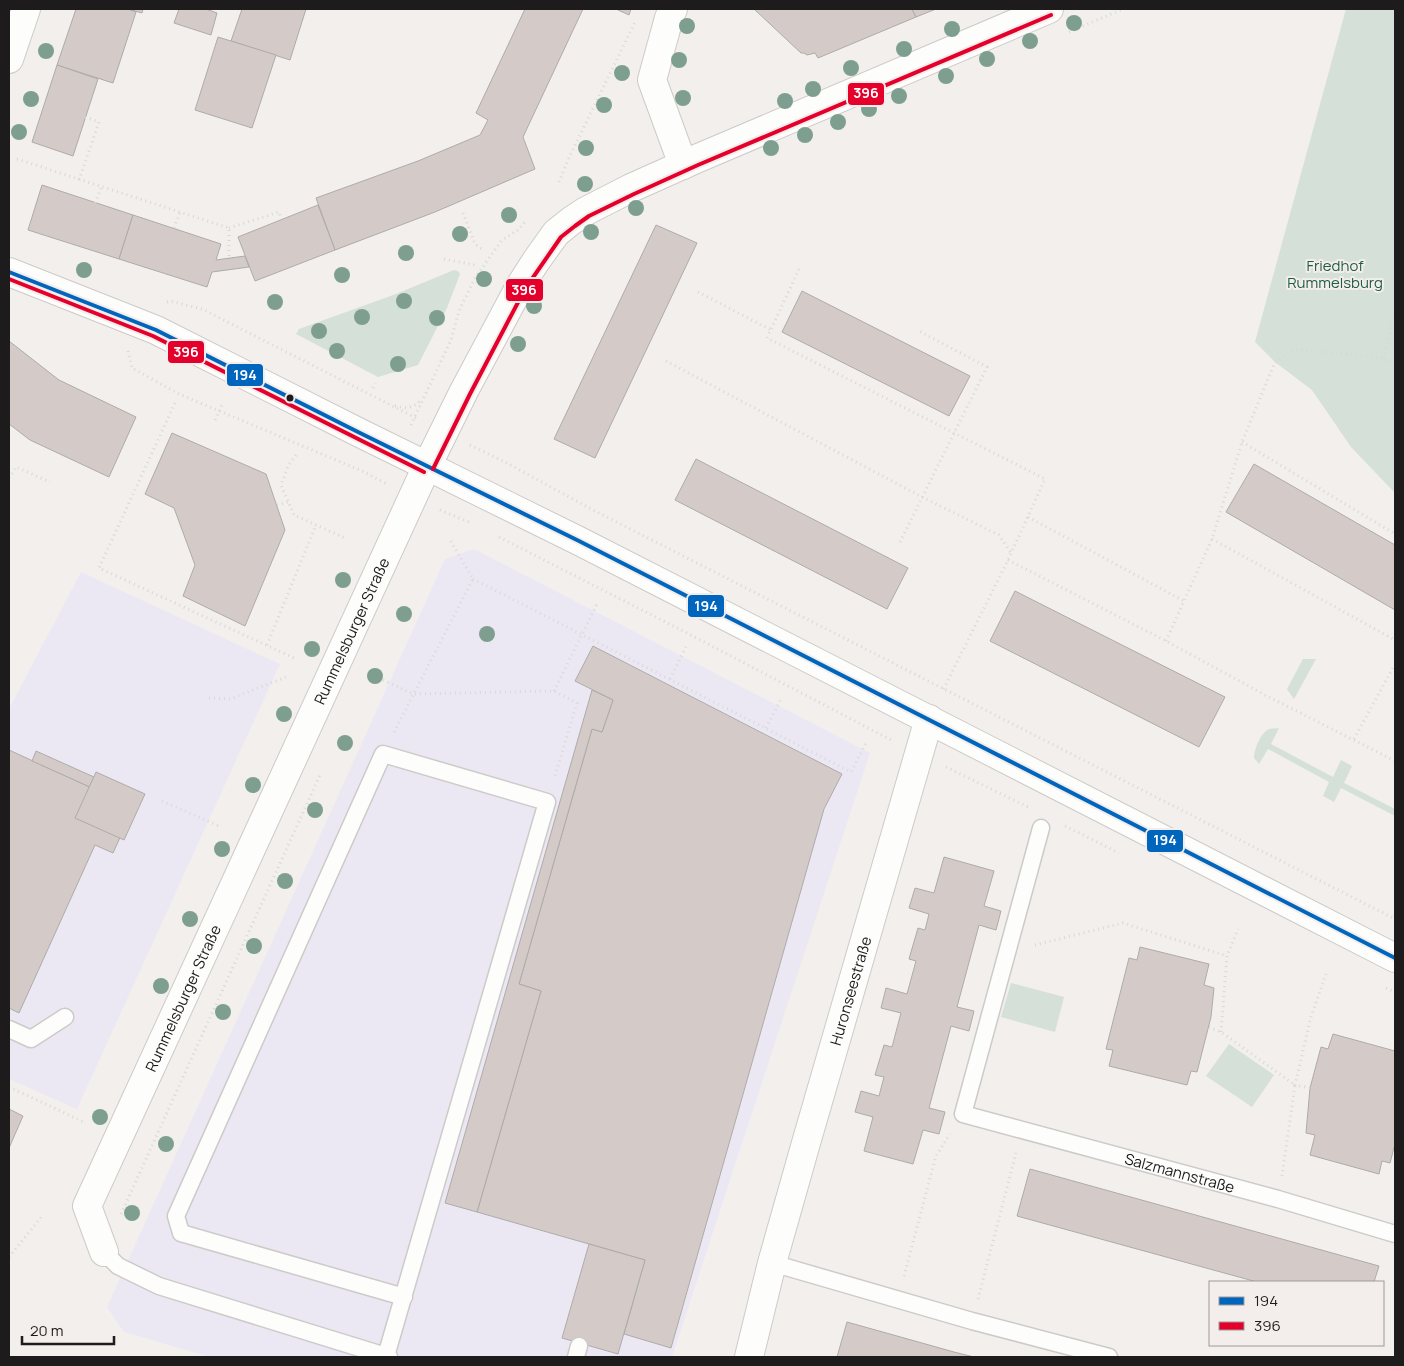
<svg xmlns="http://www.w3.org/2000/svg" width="1404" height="1366" font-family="Manrope,sans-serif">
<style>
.commercial{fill:#ece8f3}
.green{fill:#d4e0d8}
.building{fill:#d4cbc8;stroke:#adaba9}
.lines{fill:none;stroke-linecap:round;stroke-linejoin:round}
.lane-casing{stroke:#cdcbc9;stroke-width:19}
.street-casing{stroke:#cdcbc9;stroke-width:30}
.secondary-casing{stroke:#cdcbc9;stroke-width:30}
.path{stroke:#d8d8d8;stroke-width:3;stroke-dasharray:1 4;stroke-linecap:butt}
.lane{stroke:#fdfdfc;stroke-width:16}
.street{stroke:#fdfdfc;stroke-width:28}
.secondary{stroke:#fdfdfc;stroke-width:28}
.bus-1-casing{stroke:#f3eeec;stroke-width:8}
.bus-2-casing{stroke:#f3eeec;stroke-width:8}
.bus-1{stroke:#0065bd;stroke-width:4}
.bus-2{stroke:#e4002b;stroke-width:4}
.tree{fill:#7e9f90}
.bus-dot{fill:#1d1b1b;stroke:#f3eeec;stroke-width:2}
.labels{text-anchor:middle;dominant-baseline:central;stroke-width:4;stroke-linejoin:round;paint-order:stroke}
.park-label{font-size:15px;fill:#1f5d44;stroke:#f3eeec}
.street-label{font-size:15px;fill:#1d1b1b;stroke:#f3eeec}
.line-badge{stroke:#f3eeec;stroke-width:2}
.badge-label{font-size:14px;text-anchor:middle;font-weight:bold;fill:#fff}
</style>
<rect width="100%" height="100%" fill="#f2efed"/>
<!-- commercial -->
<g class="commercial">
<path d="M474,549L870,753L672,1357H210L124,1332L107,1307L117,1285L445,559Z"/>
<path d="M81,572L280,664L77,1109L9,1079V709Z"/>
</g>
<!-- green -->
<g class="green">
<path d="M1346,9H1395V493L1351,447L1312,390L1275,362L1255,342Z"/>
<path d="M454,270L458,271L460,274L447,308L418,365L378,377L296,334L299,329L396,294Z"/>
<path d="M1303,659H1316L1294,699L1287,689Z"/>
<path d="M1279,728L1271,744L1333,777L1341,760L1352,766L1344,783L1395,809V816L1341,788L1334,802L1323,796L1329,782L1268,749L1259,764L1254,758C1254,750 1261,731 1270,729C1273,728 1276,729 1279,728Z"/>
<path d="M1011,983L1064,997L1055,1032L1001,1017Z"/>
<path d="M1229,1044L1274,1075L1252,1107L1206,1076Z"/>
</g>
<!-- building -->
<g class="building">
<path d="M76,9H128L136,12L113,83L57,65Z"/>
<path d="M128,9H143L142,13Z"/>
<path d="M179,9H206L217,13L211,35L174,23Z"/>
<path d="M242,9H306L290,60L231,41Z"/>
<path d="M525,9H583L523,137L535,169L435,212L335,250L316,198L418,161L480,135L488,120L476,113Z"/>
<path d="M616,9H631L629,15Z"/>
<path d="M754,9H912L916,17L818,58L815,53L807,55L804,53H801Z"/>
<path d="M912,9H936L916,17Z"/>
<path d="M218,37L276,55L252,128L195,110Z"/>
<path d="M57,65L98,79L73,156L32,142Z"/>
<path d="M42,185L133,215L119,259L28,230Z"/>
<path d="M318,205L335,250L255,281L238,237Z"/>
<path d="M133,215L221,244L216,260L245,256L249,267L212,272L207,287L119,259Z"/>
<path d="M656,225L697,243L595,458L554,439Z"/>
<path d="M802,291L970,376L949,416L782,332Z"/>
<path d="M9,341L59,380L136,417L109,477L30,440L9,424Z"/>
<path d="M172,433L266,474L285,530L245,626L183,596L195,565L174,508L145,494Z"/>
<path d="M696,459L908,568L887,609L675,500Z"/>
<path d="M1254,464L1395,545V610L1226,512Z"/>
<path d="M1015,591L1225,697L1199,747L990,641Z"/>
<path d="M593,646L842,774L824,809L671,1348L624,1334L645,1260L477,1212L541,991L519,984L592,729L602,732L613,700L575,681Z"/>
<path d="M592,690L613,700L602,732L592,729L519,984L541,991L477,1212L445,1203Z"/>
<path d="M9,750L116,799L110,812L128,820L113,853L95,845L19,1013L9,1008Z"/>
<path d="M36,751L94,777L90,787L32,761Z"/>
<path d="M96,772L145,794L124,840L75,818Z"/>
<path d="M944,857L994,871L984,906L1001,911L996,930L979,925L957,1007L974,1011L969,1031L951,1026L929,1108L945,1112L939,1134L923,1130L913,1164L864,1151L873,1117L855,1112L861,1091L879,1096L884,1077L875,1075L884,1045L892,1047L901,1013L881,1008L886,988L907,994L916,961L909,959L918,928L925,930L929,914L909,908L915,888L934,893Z"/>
<path d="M1140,947L1209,964L1204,985L1214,988L1211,1017L1197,1072L1191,1071L1187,1085L1109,1066L1113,1050L1106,1049L1129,958L1137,960Z"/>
<path d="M1333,1034L1395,1051V1144L1390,1163L1382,1161L1379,1174L1310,1155L1315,1135L1306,1133L1310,1088L1321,1047L1328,1049Z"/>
<path d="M9,1109L23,1116L9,1148Z"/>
<path d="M1030,1169L1379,1266L1374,1282H1257L1017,1216Z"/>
<path d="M589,1244L645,1260L618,1354L562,1338Z"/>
<path d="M847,1322L954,1352L974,1357H837Z"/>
</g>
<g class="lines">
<defs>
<g id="lane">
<path id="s1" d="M1041,828L963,1114L1278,1199L1395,1234"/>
<path d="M9,1029L31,1039L65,1017"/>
<path d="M104,1252L118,1266L159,1286L389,1357"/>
<path d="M772,1263L972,1321L1109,1357"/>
<path d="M386,1356L547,802L383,754L176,1216L181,1233L404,1297"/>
<path d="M576,1357L579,1346"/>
</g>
<g id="street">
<path d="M673,9L669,18L652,80L683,165"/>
<path d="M9,59L26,9"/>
<path id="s2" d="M104,1252L87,1206L427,466"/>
<path id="s3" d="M749,1357L772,1263L806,1143L929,719"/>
</g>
<g id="secondary">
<path d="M9,272L156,330L358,432L579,541L1395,958"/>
<path d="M427,466L464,391L520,286L536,261L556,233L571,221L586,211L631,188L696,159L1049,9"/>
</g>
</defs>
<!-- lane casing -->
<use href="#lane" class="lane-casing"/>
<!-- street casing -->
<use href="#street" class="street-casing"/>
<!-- secondary casing -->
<use href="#secondary" class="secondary-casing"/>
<!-- path -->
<g class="path">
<path d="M1069,32L1123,9"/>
<path d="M17,159L229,228V258"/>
<path d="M79,180L99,122L85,117"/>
<path d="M559,182L568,160L635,22"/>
<path d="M95,203L102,186"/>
<path d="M463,213L475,244L483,250"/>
<path d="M174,228L180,212"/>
<path d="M229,228L279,212L281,219"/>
<path d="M444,259L475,265"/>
<path d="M799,269L767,338L1045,479L1008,560L943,690"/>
<path d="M698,292L771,330"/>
<path d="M167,302L171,301L202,309L418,419"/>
<path d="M128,351L132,368L179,394L362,471L387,484"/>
<path d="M1383,358L1395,311"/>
<path d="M666,361L922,497L999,535L1011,553"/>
<path d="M373,388L375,383"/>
<path d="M175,403L99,568L294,658"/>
<path d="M395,406C406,408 412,409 420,401"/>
<path d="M215,420L222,405"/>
<path d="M411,425L451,340L459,311L475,278L502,240L518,230L525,222"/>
<path d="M1242,442L1395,534"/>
<path d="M470,445L505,462L593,510L1395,919"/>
<path d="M296,455L288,466L281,485L294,515L347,539"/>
<path d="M9,478L16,467L50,482"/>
<path d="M277,505L288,502"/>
<path d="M440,510L469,522"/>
<path d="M1028,517L1184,601"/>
<path d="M499,537L685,632L893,741"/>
<path d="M1212,539L1395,640"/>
<path d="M900,542L987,367L919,331"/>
<path d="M1008,560L1166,641L1265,695L1395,761"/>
<path d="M473,579L851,772L867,741"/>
<path d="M1166,641L1212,539L1242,442L1275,362L1296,349L1383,358L1395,362"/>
<path d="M267,645L316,525"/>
<path d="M670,679L686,647"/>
<path d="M383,680L413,694L554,691L577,703L554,779"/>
<path d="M554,691L598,602"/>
<path d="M209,698L230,699L286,677"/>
<path d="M766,728L782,697"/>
<path d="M394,732L473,579L449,538"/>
<path d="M1354,739L1395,664"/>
<path d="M946,767L1028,807"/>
<path d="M162,801L219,826"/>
<path d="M1065,826L1119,853"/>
<path d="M1035,945L1123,923L1227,956"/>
<path d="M1386,988L1395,992"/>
<path d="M1209,1027L1221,1032L1295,1085L1282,1176"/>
<path d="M1221,1032L1227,956L1238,929"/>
<path d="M9,1087L86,1123"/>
<path d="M1310,1088L1295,1085L1311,1017L1326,974"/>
<path d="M121,1214L320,775"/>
<path d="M9,1257L43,1215"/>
<path d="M904,1276L936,1156L950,1134"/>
<path d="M978,1299L1016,1153"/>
</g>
<!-- lane -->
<use href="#lane" class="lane"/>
<!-- street -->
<use href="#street" class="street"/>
<!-- secondary -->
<use href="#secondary" class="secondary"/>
<defs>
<path id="bus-1" d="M9,272L156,330L358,432L579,541L1395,958"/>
<g id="bus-2">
<path d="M9,279L153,336L424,472"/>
<path d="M433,469L470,394L525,289L561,237L575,226L589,216L634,194L698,165L1051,15"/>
</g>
</defs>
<!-- bus-1 casing -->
<use href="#bus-1" class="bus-1-casing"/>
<!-- bus-2 casing -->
<use href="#bus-2" class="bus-2-casing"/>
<!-- bus-1 -->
<use href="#bus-1" class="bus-1"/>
<!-- bus-2 -->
<use href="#bus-2" class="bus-2"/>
</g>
<!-- trees -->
<g class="tree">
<circle cx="1074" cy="23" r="8"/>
<circle cx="687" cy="26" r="8"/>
<circle cx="952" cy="29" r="8"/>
<circle cx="1030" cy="41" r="8"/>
<circle cx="904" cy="49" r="8"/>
<circle cx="46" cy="51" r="8"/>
<circle cx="987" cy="59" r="8"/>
<circle cx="679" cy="60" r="8"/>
<circle cx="851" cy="68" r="8"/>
<circle cx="622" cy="73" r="8"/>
<circle cx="946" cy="76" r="8"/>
<circle cx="813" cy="89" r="8"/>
<circle cx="899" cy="96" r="8"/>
<circle cx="683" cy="98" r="8"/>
<circle cx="31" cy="99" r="8"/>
<circle cx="785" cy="101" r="8"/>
<circle cx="604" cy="105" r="8"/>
<circle cx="869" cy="109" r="8"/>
<circle cx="838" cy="122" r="8"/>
<circle cx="19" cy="132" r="8"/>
<circle cx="805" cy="135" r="8"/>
<circle cx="586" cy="148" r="8"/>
<circle cx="771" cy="148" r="8"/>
<circle cx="585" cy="184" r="8"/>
<circle cx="636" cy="208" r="8"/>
<circle cx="509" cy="215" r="8"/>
<circle cx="591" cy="232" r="8"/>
<circle cx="460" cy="234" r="8"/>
<circle cx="406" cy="253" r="8"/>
<circle cx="84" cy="270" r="8"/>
<circle cx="342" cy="275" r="8"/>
<circle cx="484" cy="279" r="8"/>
<circle cx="404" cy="301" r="8"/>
<circle cx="275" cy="302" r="8"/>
<circle cx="534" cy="306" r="8"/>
<circle cx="362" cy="317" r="8"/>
<circle cx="437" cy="318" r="8"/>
<circle cx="319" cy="331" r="8"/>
<circle cx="518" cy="344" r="8"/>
<circle cx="337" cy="351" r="8"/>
<circle cx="398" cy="364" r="8"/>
<circle cx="343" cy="580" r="8"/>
<circle cx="404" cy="614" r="8"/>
<circle cx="487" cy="634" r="8"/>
<circle cx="312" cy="649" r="8"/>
<circle cx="375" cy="676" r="8"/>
<circle cx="284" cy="714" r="8"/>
<circle cx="345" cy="743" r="8"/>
<circle cx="253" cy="785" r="8"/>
<circle cx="315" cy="810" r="8"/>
<circle cx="222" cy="849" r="8"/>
<circle cx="285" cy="881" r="8"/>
<circle cx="190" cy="919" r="8"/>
<circle cx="254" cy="946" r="8"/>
<circle cx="161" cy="986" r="8"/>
<circle cx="223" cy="1012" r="8"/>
<circle cx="100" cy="1117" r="8"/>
<circle cx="166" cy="1144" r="8"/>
<circle cx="132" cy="1213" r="8"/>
</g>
<!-- markers -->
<circle class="bus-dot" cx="290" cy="398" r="4.5"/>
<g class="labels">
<!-- park labels -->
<g class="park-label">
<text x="1335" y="265">Friedhof<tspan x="1335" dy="17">Rummelsburg</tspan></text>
</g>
<!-- street labels -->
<g class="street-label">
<text stroke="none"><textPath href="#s2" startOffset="682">Rummelsburger Straße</textPath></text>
<text stroke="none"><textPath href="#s3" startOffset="380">Huronseestraße</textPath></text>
<text stroke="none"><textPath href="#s2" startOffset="278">Rummelsburger Straße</textPath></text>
<text stroke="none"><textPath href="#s1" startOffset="521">Salzmannstraße</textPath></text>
</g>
</g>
<g class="line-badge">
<rect x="847" y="82" width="38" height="24" rx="5" fill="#e4002b"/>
<rect x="505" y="278" width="39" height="24" rx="5" fill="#e4002b"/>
<rect x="167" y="340" width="38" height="24" rx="5" fill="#e4002b"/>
<rect x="226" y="363" width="38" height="24" rx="5" fill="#0065bd"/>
<rect x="687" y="594" width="38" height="24" rx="5" fill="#0065bd"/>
<rect x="1146" y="829" width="38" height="24" rx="5" fill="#0065bd"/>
</g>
<g class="badge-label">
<text x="866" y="98">396</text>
<text x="524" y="295">396</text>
<text x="186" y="357">396</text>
<text x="245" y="380">194</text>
<text x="706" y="611">194</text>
<text x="1165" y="845">194</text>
</g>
<!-- border -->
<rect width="1404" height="1366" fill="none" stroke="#1d1b1b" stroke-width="20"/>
<!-- legend -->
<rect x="1209" y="1281" width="175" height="65" fill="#f3eeec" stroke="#9d9a98"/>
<rect x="1219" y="1297" width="25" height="8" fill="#0065bd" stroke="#9d9a98"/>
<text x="1254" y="1306" font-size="15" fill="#1d1b1b">194</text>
<rect x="1219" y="1322" width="25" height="8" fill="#e4002b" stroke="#9d9a98"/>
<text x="1254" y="1331" font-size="15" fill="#1d1b1b">396</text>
<!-- scale -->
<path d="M22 1336v8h92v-8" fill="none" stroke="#1d1b1b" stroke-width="2.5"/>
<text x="30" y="1336" font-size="15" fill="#1d1b1b" stroke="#f3eeec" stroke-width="4" paint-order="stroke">20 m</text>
</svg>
